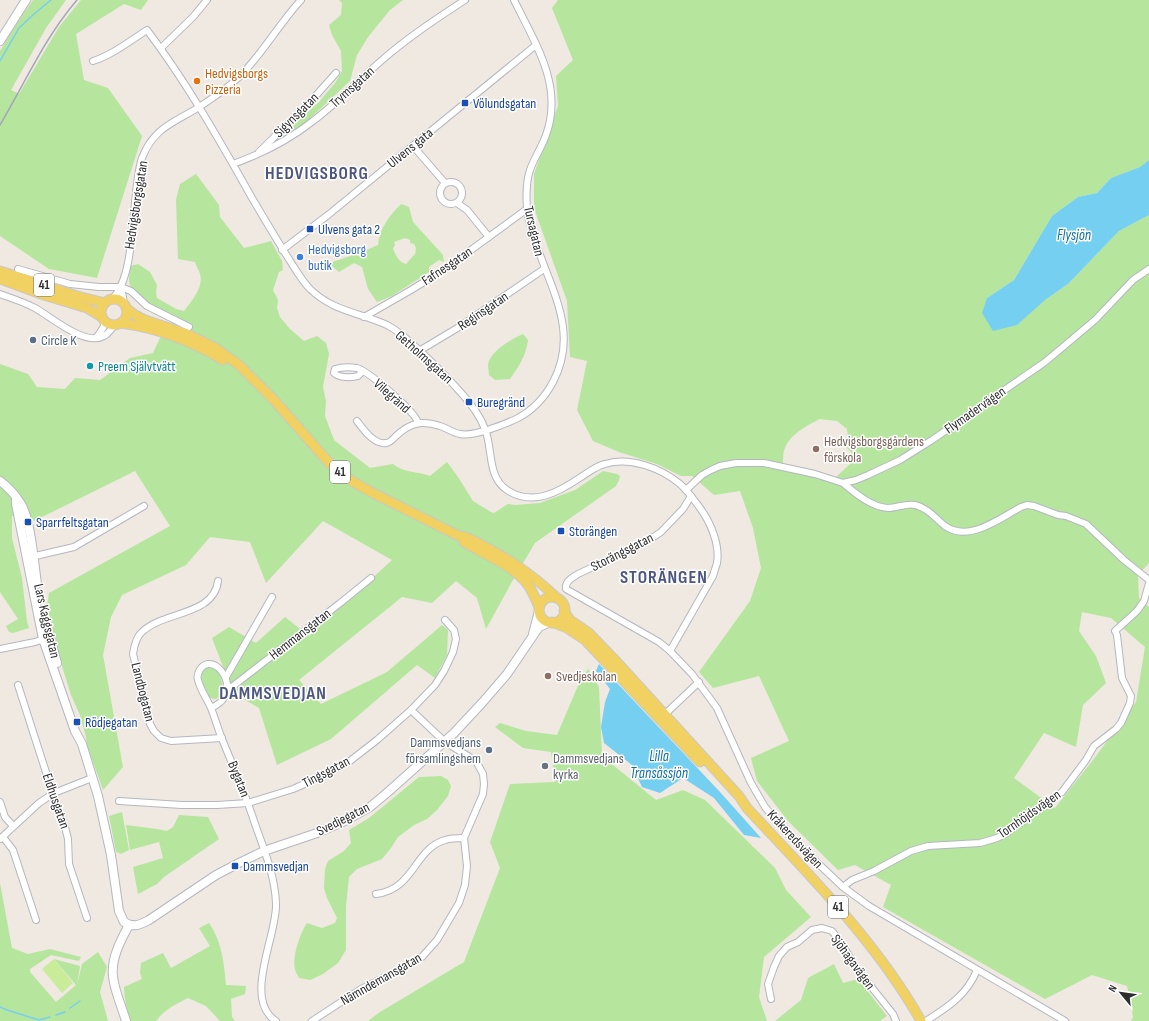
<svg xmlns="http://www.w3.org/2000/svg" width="1149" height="1021" font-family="'Sofia Sans Condensed',sans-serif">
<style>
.green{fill:#b6e59e;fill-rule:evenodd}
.pitch{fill:#c9ec9a}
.water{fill:#75cff0}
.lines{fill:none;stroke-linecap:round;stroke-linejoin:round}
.stream{stroke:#75cff0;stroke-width:1.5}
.street-casing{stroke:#b4b7c1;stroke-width:8}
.secondary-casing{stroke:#b4b7c1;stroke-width:10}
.primary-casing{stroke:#c9c9c9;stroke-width:11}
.street{stroke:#fff;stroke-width:6}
.secondary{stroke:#fff;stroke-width:8}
.primary{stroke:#f2d163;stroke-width:9}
.rail{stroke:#a3a6b8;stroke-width:1.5}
.food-dot{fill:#e8710a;stroke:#fff;stroke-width:1.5}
.transit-dot{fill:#1a4fb4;stroke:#fff;stroke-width:1.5}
.shop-dot{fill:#3f7fe0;stroke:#fff;stroke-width:1.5}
.service-dot{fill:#5c6f8a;stroke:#fff;stroke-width:1.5}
.culture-dot{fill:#0f9aa8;stroke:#fff;stroke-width:1.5}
.education-dot{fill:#8d6e63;stroke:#fff;stroke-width:1.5}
.worship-dot{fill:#6b7280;stroke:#fff;stroke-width:1.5}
.labels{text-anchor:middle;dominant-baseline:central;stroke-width:3;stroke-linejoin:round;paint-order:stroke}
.shield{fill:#fff;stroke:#6d6d6d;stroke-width:1}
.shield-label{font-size:13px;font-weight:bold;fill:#2e2e2e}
.food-label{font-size:14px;fill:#c56008;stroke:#fff;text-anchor:start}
.street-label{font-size:14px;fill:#2e2e2e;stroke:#fff}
.transit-label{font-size:14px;fill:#164399;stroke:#fff;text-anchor:start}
.shop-label{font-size:14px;fill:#366cbe;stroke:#fff;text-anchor:start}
.service-label{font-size:14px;fill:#4e5e75;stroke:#fff;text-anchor:start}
.culture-label{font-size:14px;fill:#0d838f;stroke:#fff;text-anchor:start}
.education-label{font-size:14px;fill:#785e54;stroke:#fff;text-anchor:start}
.worship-label{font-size:14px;fill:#5b616d;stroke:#fff;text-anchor:start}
.water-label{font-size:15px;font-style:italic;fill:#0d6fa3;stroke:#fff}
.district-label{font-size:18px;font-weight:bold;letter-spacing:1px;fill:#4d5680;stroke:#fff}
</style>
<rect width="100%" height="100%" fill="#efe9e1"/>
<!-- green -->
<g class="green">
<path d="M33,0H66L46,28L11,90L19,94L59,27L81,0H148L141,10L124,4L76,34L84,80L108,88L142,136L97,278L49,269L0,236V51L17,23Z"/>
<path d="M339,0H403L390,10L368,37L357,55L350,81L304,124L278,139L319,102L335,83L342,71L341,51L332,35L329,25L341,15L342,3Z"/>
<path d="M558,0H1149V160L1140,167L1111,178L1097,193L1078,197L1052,216L1014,280L987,298L1045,300L1068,284L1119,231L1149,215V563L1138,575L1139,598L1149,607V1021H1131L1133,1017L1127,986L1092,975L1045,999L883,907L891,885L855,865L838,870L788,821L757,781L751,758L789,741L759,676L713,688L699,672L750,601L761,568L753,528L740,491L714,495L692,476H681L657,464L619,452L593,441L577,410L587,361L570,357L567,301L534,208V174L558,106L556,76L573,60L552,8ZM820,419L837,421L847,429L848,437L845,446L851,452L850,464L836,477L783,464C783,459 783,452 785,448C789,435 809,424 820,419ZM1082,612L1111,618L1145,647L1136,702L1093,760L1055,808L1014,778L1044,733L1076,747L1083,705L1106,683L1096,656L1079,631Z"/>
<path d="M196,174L219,205L220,217L244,248L271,241L282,261L283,270L279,272L273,290L278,300L277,308L280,317L290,329L304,341L317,336L326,343L329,354L323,387L326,401L325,416L334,440L370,468L393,464C404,473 417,471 430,476L447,462L458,477L473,501L491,512L494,513L508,504L515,505L540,503L575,490L603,471L617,474L620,476L619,480L616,486L535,543L513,580L486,629L477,598L456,581L432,603L402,597L299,680L321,704L387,672L442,625L448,630L447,655L435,678L417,665L331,739L277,765L259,708L233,693L212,638L229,627L256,643L285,617L309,636L392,560L323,521L266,583L250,542L210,537L186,565L122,595L111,617L103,655L123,767L103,790L87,745L86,737L80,715L71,695L56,647L47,606L49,593L170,526L135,471L34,521L29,515L12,516V538L22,578L27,622L29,628L13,633L9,632L6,626L18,619L0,592V364L28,374L37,387L65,389L75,378L100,380L130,358L153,353L160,338L171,322C158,316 134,300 130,285C128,280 130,271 130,266L138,264L150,272L157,285L156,292L157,298L176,309L184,311C192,301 204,287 200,274C199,270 196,266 195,262L178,259L176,200L180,184Z"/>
<path d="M401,204L409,207L413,222L443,255L444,262L439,260L429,267V272L392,296L377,302L368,289L362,267L354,263L339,272L332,266V262L357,254L378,245C379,229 390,215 401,204ZM405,238L410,240V243L414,244L416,248L415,254L406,264C398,262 396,255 393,249L395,245L394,242Z"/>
<path d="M523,334L528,340C526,356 519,366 510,379L495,380L489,375C489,372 488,368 488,365C489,352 511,339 523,334Z"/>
<path d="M209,667L218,671C221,679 227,691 219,697C216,699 214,700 211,698C208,697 207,694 205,691C201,682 198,672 209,667Z"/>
<path d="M588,669L599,687L602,756L656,800L683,790L705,800L775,868L786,890L811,917L764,957L759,997L767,1021H368L380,1012L464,962L500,868L490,842L510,784L555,782L551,752L523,748L495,727L500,723L526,731L557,735L580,681Z"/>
<path d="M441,776L448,780L451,786L448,796L437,810L427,819L414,825L398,837L391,848L382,859L357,869L349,877L346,906V950L338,963L323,974L310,980L299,978C298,975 295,972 295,969C292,957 300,933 307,923L322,928L335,923L337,918L327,898L324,888L325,869L328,861L344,851L351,843L349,830L369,818L419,777Z"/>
<path d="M122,812L129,850L121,854L116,852L109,816Z"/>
<path d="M179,815L208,817L219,839L164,877L157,884L138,894L133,867L163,858L159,842L130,850L126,825L157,829L167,831L173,827Z"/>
<path d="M0,883L12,948L28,954L50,949L81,957L79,961L51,955L30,969V972L56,1002L76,985L54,959L80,966L77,985L82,964L98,952L107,967L100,992L108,1021H0Z"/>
<path d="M209,923C222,942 224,963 226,985L246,986L245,994L231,999L232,1017L235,1021H220L206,1006L188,998C176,1004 164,1010 156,1021H131C127,1010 124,999 124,987L142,979L140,973L141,963L163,953L171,968L210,946L199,928Z"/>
<path d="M834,964L843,983L858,979L887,1016L880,1021H775L801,1000L808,978Z"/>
</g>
<!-- pitch -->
<path class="pitch" d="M54,959L73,983L62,993L42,969Z"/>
<!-- water -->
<g class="water">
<path d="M1149,160V215L1119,231L1068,284L1045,300L1017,325L993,331L982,313L987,298L1014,280L1052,216L1078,197L1097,193L1111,178L1140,167Z"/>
<path d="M599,664L720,792L761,838L744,835L714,798L683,778L660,793L642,787L632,765L604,743L601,727L605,702L610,689L596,671Z"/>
</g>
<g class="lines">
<!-- stream -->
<g class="stream">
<path d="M0,61L19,28L34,14L51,0"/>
<path d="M0,1007L7,1010L39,1020L50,1017"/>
<path d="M70,1008L80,1001"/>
<path d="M56,1015L65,1012"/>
</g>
<defs>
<g id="street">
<path d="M161,48L193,17L207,0"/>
<path d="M93,61C112,55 130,41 147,30C187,83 220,141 252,198C265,220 278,242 292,264C297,272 303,282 310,289C334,312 359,312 387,325C399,331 409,341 419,350C434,364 449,379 463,395C472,405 480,416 485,429C493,449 487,477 507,490C533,507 559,492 581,477C589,472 596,466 605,464C629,456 661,468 680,484C688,491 694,500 700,508C711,523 720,545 717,563C716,567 714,572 713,576L670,651"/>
<path d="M413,146L445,183"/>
<path d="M259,152L311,101L336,73"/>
<path d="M233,164C261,154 289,140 313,121C337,103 358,81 381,61C407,38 436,19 465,0"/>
<circle cx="451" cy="193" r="11"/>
<path d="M457,203L467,210L489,237"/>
<path d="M282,250L328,215L536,45"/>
<path d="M18,269L70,284L99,287H121L131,291L147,306L189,327"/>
<path d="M121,287L124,303"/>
<path d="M0,294C11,298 24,302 35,308C50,316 85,347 104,336C108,334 111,329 115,325"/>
<path d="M112,299C138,274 130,194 142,158C154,127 174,123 199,107C213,98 229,87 240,76C263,53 279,24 301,0"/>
<path d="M364,317L411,290L445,269L527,209"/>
<path d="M97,337L103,328L105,321"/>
<path d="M419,351L459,327L544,269"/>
<path d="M363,371C362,372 359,375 358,376C352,378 339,378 334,373L335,369C341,367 351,367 357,368C368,371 416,412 418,423"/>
<path d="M357,421C363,429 374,445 386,443C390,443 393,439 396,436C410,423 421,420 440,426C447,428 453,433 460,434C473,437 506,424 518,418C533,410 545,397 553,382C582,328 545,281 532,230C530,223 527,215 527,208C526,195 526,182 530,170C534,158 542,147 546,135C564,86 535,43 514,0"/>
<path d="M843,483C855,493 871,507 888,508C897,508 906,503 915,505C928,508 935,518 945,526C969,543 1000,518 1021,507L1027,505L1034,506L1058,515L1066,516L1086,524L1124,560L1149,580"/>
<path d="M686,490L702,475L711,470L720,466L736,463H764L815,474L843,483L856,480L868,475L900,460L932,440L1045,362L1095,320L1133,280L1149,269"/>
<path d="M691,496L683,509L661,532L646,542L578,574C572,578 565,581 566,589L659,642L670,651L692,674L717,708L751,783L765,807L785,831L807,853L843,887L869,906L1065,1021"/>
<path d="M31,557L74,547L144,506"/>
<path d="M218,581C214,616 163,611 142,632C136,637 134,647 133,654L150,724L154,731L161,738L171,741L222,738"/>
<path d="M0,649L35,642L47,638"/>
<path d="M226,677L272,597"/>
<path d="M18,685L53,794L65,827L68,839L69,864L87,918"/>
<path d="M227,688L233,686L339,604L371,578"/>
<path d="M211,708C215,706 221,703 223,699C224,696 227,691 227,688C228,678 219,663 208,664C201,665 196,674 198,680C200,689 207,699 211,708C215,718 218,729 222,739C233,766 245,793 254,821C263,847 275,875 276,903C278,934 242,999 276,1021"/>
<path d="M662,717L699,682"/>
<path d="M119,801L182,805H217L248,803L293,789L325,775L350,761L377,740L411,710L435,685L444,671L453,652L456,639L454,630L445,620"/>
<path d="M0,802L5,817L13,826"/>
<path d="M3,837L13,850L36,920"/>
<path d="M0,839L39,803L54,793L92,778"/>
<path d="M843,887L852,880L874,871L911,851L928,846L980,843L997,838L1005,834L1062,792L1086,760L1094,746L1116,729L1121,723L1130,703L1131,696L1122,678L1117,635L1115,631L1137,611L1144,601L1149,583"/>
<path d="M376,894C415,889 414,849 445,840C451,838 458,838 464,838"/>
<path d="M771,999L768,984L774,967L779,956L787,947L798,942L812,930L822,928L832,931L840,941L857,969L893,1014L896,1021"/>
<path d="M312,1021L361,989L401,969L422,957L437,940L459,903L465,885L467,866L464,838L483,794L484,784L483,774L476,761L445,742L411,710"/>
<path d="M926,1021C948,1007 967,995 977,970"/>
</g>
<g id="secondary">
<path d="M0,41L26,0"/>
<path d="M0,481C8,487 16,496 21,504C31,521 34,563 37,584"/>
<path d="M16,498V504L43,639L75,731L82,744L98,796L111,855L119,911L124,922C134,928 139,925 149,920L216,875L241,862L264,851L317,833L345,821L370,807L388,792L454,733L482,703L507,674L539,627L550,622"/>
<path d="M46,624L57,663"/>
<path d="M533,634L539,611"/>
<path d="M126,1021C122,1007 114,990 113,976C111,958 121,940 129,925"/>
</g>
<g id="primary">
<path d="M0,271L77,296L105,303"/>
<path d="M0,279L44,295L87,308L102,317"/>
<circle cx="114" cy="312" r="13"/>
<path d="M127,309L135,315L145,320L187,334L214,347L239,365L274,400L331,465L350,480L371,492L459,536L466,537C501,554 529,571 557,598"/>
<path d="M121,323C157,328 192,341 223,360"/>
<path d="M464,542C485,555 513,565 528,585C533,592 536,600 539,607"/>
<circle cx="552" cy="610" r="13"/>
<path d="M564,611L570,620L589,633L615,660L739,796L747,808C809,875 876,941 921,1021"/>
<path d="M552,622L567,628L585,640L700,762"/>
</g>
</defs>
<!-- street casing -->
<use href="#street" class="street-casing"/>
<!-- secondary casing -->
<use href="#secondary" class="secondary-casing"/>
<!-- primary casing -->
<use href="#primary" class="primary-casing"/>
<!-- street -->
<use href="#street" class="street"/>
<!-- secondary -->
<use href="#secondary" class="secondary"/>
<!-- primary -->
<use href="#primary" class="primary"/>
<!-- rail -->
<path class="rail" d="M0,125C25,83 45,37 77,0"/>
</g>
<!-- markers -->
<circle class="food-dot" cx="197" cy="81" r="4"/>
<g class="transit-dot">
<rect x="461" y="99" width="8" height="8" rx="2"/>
<rect x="306" y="225" width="8" height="8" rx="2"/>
<rect x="465" y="398" width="8" height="8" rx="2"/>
<rect x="24" y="518" width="8" height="8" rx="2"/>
<rect x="557" y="527" width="8" height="8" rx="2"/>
<rect x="73" y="718" width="8" height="8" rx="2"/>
<rect x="231" y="862" width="8" height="8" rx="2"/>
</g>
<circle class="shop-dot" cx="300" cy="257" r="4"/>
<g class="service-dot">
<circle cx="33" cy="340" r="4"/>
<circle cx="489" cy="750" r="4"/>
</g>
<circle class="culture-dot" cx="90" cy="366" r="4"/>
<g class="education-dot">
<circle cx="816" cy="449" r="4"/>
<circle cx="548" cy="676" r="4"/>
</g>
<circle class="worship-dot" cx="545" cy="766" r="4"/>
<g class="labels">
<!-- shield labels -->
<g class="shield">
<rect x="34" y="274" width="20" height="22" rx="3"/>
<rect x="330" y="461" width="20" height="22" rx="3"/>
<rect x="828" y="896" width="20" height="22" rx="3"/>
</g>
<g class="shield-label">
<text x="44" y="285">41</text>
<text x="340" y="472">41</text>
<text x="838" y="907">41</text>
</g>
<!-- food labels -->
<g class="food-label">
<text x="205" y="73">Hedvigsborgs<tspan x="205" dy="16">Pizzeria</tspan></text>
</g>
<!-- street labels -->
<g class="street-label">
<text transform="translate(352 87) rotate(-42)">Trymsgatan</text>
<text transform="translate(296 115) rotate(-45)">Sigynsgatan</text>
<text transform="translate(410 148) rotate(-39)">Ulvens gata</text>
<text transform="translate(136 205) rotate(-81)">Hedvigsborgsgatan</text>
<text transform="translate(534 231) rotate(77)">Tursagatan</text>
<text transform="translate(447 266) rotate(-34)">Fafnesgatan</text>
<text transform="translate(483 311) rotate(-34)">Reginsgatan</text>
<text transform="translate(424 357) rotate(42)">Getholmsgatan</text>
<text transform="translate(392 396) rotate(42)">Vilegränd</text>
<text transform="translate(975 410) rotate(-35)">Flymadervägen</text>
<text transform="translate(622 552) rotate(-27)">Storängsgatan</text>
<text transform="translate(47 621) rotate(77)">Lars Kaggsgatan</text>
<text transform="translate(300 634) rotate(-38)">Hemmansgatan</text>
<text transform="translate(143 692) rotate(76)">Landbogatan</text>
<text transform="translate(326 772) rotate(-28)">Tingsgatan</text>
<text transform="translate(239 779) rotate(68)">Bygatan</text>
<text transform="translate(56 801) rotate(71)">Eldhusgatan</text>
<text transform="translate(1029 814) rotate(-35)">Tornhöjdsvägen</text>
<text transform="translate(343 819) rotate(-27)">Svedjegatan</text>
<text transform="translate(795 839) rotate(47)">Kråkeredsvägen</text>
<text transform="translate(853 962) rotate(54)">Sjöhagavägen</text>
<text transform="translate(381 979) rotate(-30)">Nämndemansgatan</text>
</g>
<!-- transit labels -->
<g class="transit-label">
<text x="473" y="103">Völundsgatan</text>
<text x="318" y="229">Ulvens gata 2</text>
<text x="477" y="402">Buregränd</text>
<text x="36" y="522">Sparrfeltsgatan</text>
<text x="569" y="531">Storängen</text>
<text x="85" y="722">Rödjegatan</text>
<text x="243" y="866">Dammsvedjan</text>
</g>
<!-- shop labels -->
<g class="shop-label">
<text x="308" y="249">Hedvigsborg<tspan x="308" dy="16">butik</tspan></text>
</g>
<!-- service labels -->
<g class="service-label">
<text x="41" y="340">Circle K</text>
<text x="481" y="742" text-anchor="end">Dammsvedjans<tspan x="481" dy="16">församlingshem</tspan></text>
</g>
<!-- culture labels -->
<g class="culture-label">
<text x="98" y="366">Preem Självtvätt</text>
</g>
<!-- education labels -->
<g class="education-label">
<text x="824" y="441">Hedvigsborgsgårdens<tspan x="824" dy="16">förskola</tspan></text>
<text x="556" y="676">Svedjeskolan</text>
</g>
<!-- worship labels -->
<g class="worship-label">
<text x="553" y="758">Dammsvedjans<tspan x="553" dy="16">kyrka</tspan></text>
</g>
<!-- water labels -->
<g class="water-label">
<text x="1074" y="235">Flysjön</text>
<text x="659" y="756">Lilla<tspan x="659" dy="17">Transåssjön</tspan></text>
</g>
<!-- district labels -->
<g class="district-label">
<text x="317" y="173">HEDVIGSBORG</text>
<text x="664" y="577">STORÄNGEN</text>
<text x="273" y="693">DAMMSVEDJAN</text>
</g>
</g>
<!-- north arrow -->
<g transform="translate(1121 993) rotate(299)" stroke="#ffffff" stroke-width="3" paint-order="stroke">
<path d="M0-3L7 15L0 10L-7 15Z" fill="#2e2e2e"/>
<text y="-6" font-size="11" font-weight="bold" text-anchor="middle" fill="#2e2e2e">N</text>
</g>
</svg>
